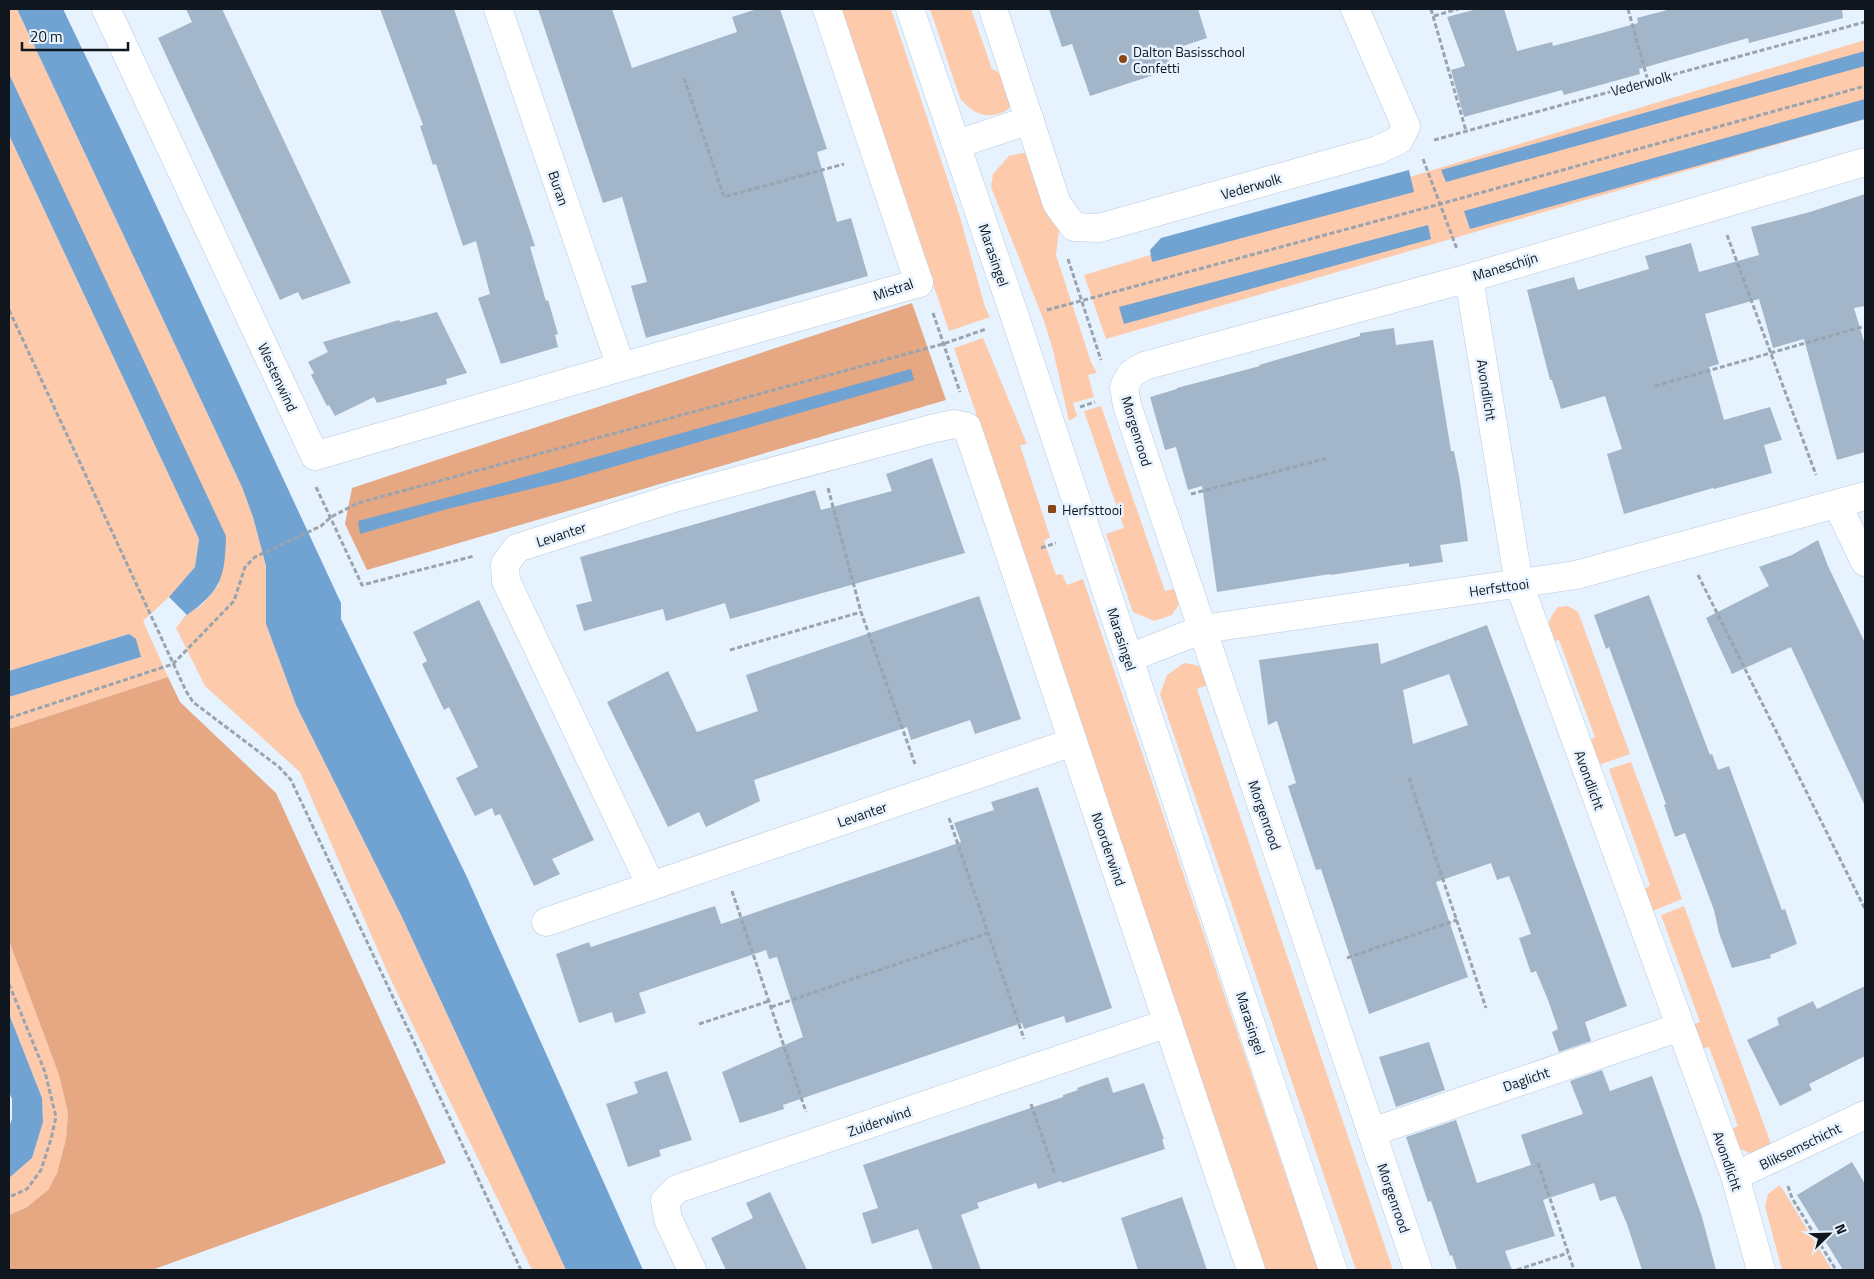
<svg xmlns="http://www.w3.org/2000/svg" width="1874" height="1279" font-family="'Titillium Web',sans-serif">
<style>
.green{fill:#fdcaac}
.forest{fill:#e6a883}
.water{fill:#70a2d2}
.building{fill:#a3b6c9;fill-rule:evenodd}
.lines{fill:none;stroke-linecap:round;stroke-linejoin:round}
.pedestrian-casing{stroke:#b7cade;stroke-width:29}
.minor-casing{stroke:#b7cade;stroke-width:29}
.tertiary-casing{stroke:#b7cade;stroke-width:29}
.path{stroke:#99a4ae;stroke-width:3;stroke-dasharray:5 2.5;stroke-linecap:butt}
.pedestrian{stroke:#fff;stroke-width:28}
.minor{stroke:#fff;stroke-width:28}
.tertiary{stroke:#fff;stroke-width:28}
.poi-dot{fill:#894616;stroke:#e6f2fe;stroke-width:2}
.labels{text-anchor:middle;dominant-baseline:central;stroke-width:5;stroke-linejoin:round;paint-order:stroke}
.poi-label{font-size:14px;fill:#0f161d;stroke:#e6f2fe;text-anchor:start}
.street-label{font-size:14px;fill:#0f161d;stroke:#e6f2fe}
</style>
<rect width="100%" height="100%" fill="#e6f2fe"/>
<!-- green -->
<g class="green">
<path d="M9,9H17L242,487L253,517L266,566V624L296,705L401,915L566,1270H532L391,980L300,772L205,686L176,628L186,615L203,604L219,584L9,74Z"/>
<path d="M840,9H891L960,217L985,307L990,317L949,331Z"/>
<path d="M930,9H971L992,69L1008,77L1014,92L1009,109C989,121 973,115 960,98Z"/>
<path d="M1865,40V119L1106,339L1084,275Z"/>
<path d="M9,135L199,539L195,567L169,597L143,621L168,677L9,729V697L141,657L129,634L9,671Z"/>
<path d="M1027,152L1034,156L1059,231L1056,255L1091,362L1097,373L1088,375L1094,397L1073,403L1077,416L1069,421L1053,350L1044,321L991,187L993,174L1009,156Z"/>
<path d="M983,338L1027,444L1020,445L1050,537L1044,541L1056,575L1062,574L1067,585L1083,579L1318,1270H1265L954,348Z"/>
<path d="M1101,406L1165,591L1178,588L1181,601L1172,615L1154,621L1133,612L1106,534L1124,528L1084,411Z"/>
<path d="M1568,606L1578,612L1630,754L1596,766L1587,742L1595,737L1559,640L1550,642C1548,626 1547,620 1558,607Z"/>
<path d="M1184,663C1201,665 1205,667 1210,684L1197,689L1393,1270H1356L1160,694L1167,675Z"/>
<path d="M1631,762L1682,899L1650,912L1642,891L1650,885L1609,769Z"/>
<path d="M1684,906L1772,1147L1752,1154L1736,1147L1729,1130L1738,1126L1709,1047L1699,1049L1690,1026L1700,1022L1661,915Z"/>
<path d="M9,941L59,1075L68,1113L66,1139L57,1173L48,1190L27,1207L9,1215V1178L32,1158L43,1121L42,1098L9,1014Z"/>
<path d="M1780,1185L1832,1270H1782L1765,1206L1768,1194Z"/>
</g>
<!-- forest -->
<g class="forest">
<path d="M912,303L946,400L367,570L345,524L352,488Z"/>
<path d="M168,677L180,702L276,793L446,1163L152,1270H9V1215L27,1207L48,1190L57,1173L66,1139L68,1113L59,1075L9,941V729Z"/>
</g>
<!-- water -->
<g class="water">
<path d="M17,9H63L122,132L341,603V619L466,875L643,1270H566L401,915L296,705L266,624V566L253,517L242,487Z"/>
<path d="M1865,51V66L1446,182L1441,170Z"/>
<path d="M9,74L226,536C225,577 221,591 187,615L169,597L195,567L199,539L9,135Z"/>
<path d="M1865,99V119L1470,229L1464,211Z"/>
<path d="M1409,170L1414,192L1152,262L1150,250L1161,238Z"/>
<path d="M1428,225L1431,239L1124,324L1119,307Z"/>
<path d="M911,369L914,380L564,481L447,509L360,534L358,521L506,482Z"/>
<path d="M129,634L136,639L141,657L9,697V671Z"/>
<path d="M9,1014L42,1098L43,1122L32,1158L9,1178V1127L12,1119V1099L9,1092Z"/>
</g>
<!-- building -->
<g class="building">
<path d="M186,9H222L351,283L302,300L298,292L280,300L158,38L192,22Z"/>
<path d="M380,9H454L535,246L530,247L546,301L548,300L558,334L555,335L558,347L501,364L478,298L490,294L476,241L463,246L436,164L433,165L420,126L423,125Z"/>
<path d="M538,9H612L632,68L737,32L732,17L757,9H780L827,149L817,152L837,222L851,218L868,276L646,338L631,286L647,282L622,197L603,203Z"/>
<path d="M1049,9H1198L1207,38L1165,52L1172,69L1090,96L1072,44L1062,47Z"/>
<path d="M1477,9H1504L1517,51L1552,42L1553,46L1602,33L1638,23L1637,18L1671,9H1842L1843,18L1749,43L1748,38L1639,69L1640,74L1564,95L1562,90L1464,117L1451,70L1465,66L1447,17Z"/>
<path d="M1865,194V306L1854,308L1865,345V452L1837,460L1804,339L1773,348L1759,299L1705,314L1719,364L1709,367L1724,420L1770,407L1782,440L1764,445L1772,473L1714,489L1713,488L1624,514L1607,454L1622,449L1605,396L1561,409L1552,380H1550L1527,290L1574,277L1578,290L1649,269L1645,256L1691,243L1699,272L1759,255L1751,227L1810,212Z"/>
<path d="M437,312L467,373L446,379L447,384L377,403L374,397L335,416L329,405L327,406L311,375L314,373L308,362L328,352L323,342L399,320L400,322Z"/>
<path d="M1394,328L1396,345L1433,340L1451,451H1454L1460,481L1468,541L1440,545L1443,562L1409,567V563L1331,575L1330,574L1217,592L1202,486L1188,490L1176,447L1165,450L1150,397L1177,389V388L1260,366L1259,365L1360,336V333Z"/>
<path d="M932,458L965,553L730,619L725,603L666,621L663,609L584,631L576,605L592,601L580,557L815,490L821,510L892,491L886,474Z"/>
<path d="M1818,540L1828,566L1865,643V806L1791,647L1732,674L1706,618L1769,586L1759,567L1792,555Z"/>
<path d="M1649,595L1710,755L1712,754L1718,770L1729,766L1782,910L1785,909L1797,944L1770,955L1771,958L1732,968L1719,933L1714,910L1685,833L1675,837L1664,805L1666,804L1609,647L1606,649L1594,615Z"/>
<path d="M979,596L1021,719L975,734L970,720L911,740L907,727L754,780L760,801L706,827L699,812L668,827L607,702L668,671L697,732L758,711L746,675Z"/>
<path d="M479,600L594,840L552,859L560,874L534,886L500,814L495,816L492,808L475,816L456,778L478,767L449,707L444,710L422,664L427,661L413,632Z"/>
<path d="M1487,625L1627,1006L1585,1022L1591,1041L1559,1052L1552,1032L1558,1029L1548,1000L1536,971L1531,973L1519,938L1531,934L1520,904L1509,876L1497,880L1491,863L1436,882L1468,977L1369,1014L1321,869L1316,870L1288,786L1296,783L1277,721L1268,725L1259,660L1378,643L1381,664ZM1449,674L1468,725L1413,744L1403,690Z"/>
<path d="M1038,787L1112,1008L1066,1023L1064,1016L1024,1029L1022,1023L783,1105L784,1109L740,1123L722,1072L803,1037L777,957L769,959L766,950L639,993L646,1013L615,1023L612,1012L579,1023L556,954L589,942L591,947L715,906L721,924L930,853L961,842L954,823L994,810L991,802Z"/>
<path d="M1865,986V1056L1809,1084L1812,1090L1780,1106L1747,1040L1779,1025L1777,1018L1813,1001L1817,1009Z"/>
<path d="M1429,1042L1445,1090L1396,1107L1379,1057Z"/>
<path d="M1602,1070L1610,1091L1652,1076L1702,1217L1716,1270H1642L1627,1224L1615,1196L1600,1201L1594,1183L1543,1200L1555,1236L1505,1251L1512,1270H1457L1452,1255L1450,1256L1431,1201L1428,1202L1406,1137L1456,1120L1477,1183L1531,1165L1521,1135L1583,1114L1570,1081Z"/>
<path d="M667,1071L692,1140L659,1150L661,1156L628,1167L606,1104L638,1093L634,1082Z"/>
<path d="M1108,1077L1113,1093L1144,1083L1164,1139H1162L1165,1149L1062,1183L1061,1181L1038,1189L1036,1183L977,1203L979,1208L961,1215L981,1270H933L918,1229L872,1244L862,1213L878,1208L863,1165L1063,1097V1095L1078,1090L1077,1088Z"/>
<path d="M1852,1162L1865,1184V1270H1843L1797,1195Z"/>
<path d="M770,1192L807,1270H726L711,1238L753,1218L746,1203Z"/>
<path d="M1182,1197L1207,1270H1138L1121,1218Z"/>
</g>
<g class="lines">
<defs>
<path id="pedestrian" d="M621,367L919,283"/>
<g id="minor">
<path d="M106,9L315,456L621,367L498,9"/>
<path d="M827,9L919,283"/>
<path d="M993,9L1057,204L1074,227L1099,228L1378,150L1399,140L1406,126L1355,9"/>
<path d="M957,144L1030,120"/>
<path d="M1469,278L1519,584L1735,1176L1761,1270"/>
<path d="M1837,504L1865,562"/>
<path d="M1129,658L1203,629L1576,575L1865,496"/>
<path d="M1073,742L651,886L506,581L505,564L517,548L674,498L931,429L954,424L967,427C1061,708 1156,989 1251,1270"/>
<path d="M546,922L651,886"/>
<path d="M1372,1132L1680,1027"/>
<path d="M1735,1176L1865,1115"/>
<path d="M692,1270L668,1219L665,1201L677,1189L1168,1023"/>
<path d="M1418,1270L1127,405L1124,387L1131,374L1144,366L1469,278L1865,162"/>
</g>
<path id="tertiary" d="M910,9L1016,320L1333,1270"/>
</defs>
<!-- pedestrian casing -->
<use href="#pedestrian" class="pedestrian-casing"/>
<!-- minor casing -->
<use href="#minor" class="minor-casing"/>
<!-- tertiary casing -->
<use href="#tertiary" class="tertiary-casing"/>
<!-- path -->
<g class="path">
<path d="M1431,9L1466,131"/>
<path d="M1628,9L1648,81"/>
<path d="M1434,16L1458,9"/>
<path d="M684,78L724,197L844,164"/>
<path d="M1434,140L1865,22"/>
<path d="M1423,159L1457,249"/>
<path d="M1727,235L1816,475"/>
<path d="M1068,259L1101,360"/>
<path d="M9,310L186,691L193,702L279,767L291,780L521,1270"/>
<path d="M1047,310L1440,204L1865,86"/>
<path d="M933,313L960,392"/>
<path d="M1655,386L1865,326"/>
<path d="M1080,407L1095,402"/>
<path d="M316,487L362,585L474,556"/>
<path d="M828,488L861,612L915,764"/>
<path d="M1191,494L1328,458"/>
<path d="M1041,548L1056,543"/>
<path d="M1698,575L1865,909"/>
<path d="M730,650L861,612"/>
<path d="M9,718L173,664L234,601L245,567L255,557L321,526L331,517L358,503L943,344L986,329"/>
<path d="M1409,778L1486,1008"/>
<path d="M949,818L1024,1039"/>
<path d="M732,891L806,1112"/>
<path d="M1347,958L1457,920"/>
<path d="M9,984L45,1072L56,1117L51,1139L41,1170L27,1189L9,1197"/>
<path d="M771,1007L988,933"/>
<path d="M699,1024L769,1001"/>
<path d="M1031,1104L1055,1174"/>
<path d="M1538,1163L1574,1270"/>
<path d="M1788,1186L1792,1198L1836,1270"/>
<path d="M1517,1270L1568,1253"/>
</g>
<!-- pedestrian -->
<use href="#pedestrian" class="pedestrian"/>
<!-- minor -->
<use href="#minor" class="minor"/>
<!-- tertiary -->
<use href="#tertiary" class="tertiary"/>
</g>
<!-- markers -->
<g class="poi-dot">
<circle cx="1123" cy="59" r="5"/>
<rect x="1047" y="504" width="10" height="10" rx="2.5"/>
</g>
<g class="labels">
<!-- poi labels -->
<g class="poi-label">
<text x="1133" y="51">Dalton Basisschool<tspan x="1133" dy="16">Confetti</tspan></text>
<text x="1062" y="509">Herfsttooi</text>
</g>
<!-- street labels -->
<g class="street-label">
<text transform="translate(1641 83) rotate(-15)">Vederwolk</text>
<text transform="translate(1251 186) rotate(-16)">Vederwolk</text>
<text transform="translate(559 188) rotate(71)">Buran</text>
<text transform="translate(994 255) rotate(71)">Marasingel</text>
<text transform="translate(1505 266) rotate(-17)">Maneschijn</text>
<text transform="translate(893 289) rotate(-19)">Mistral</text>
<text transform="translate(278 377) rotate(65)">Westenwind</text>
<text transform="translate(1487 390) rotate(81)">Avondlicht</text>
<text transform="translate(1137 431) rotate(73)">Morgenrood</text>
<text transform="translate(561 534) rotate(-18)">Levanter</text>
<text transform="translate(1499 587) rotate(-8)">Herfsttooi</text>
<text transform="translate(1122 639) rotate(72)">Marasingel</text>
<text transform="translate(1590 780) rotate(70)">Avondlicht</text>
<text transform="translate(862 814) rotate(-19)">Levanter</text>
<text transform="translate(1265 815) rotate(71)">Morgenrood</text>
<text transform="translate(1109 849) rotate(71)">Noorderwind</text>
<text transform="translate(1251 1023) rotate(72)">Marasingel</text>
<text transform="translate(1526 1079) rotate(-19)">Daglicht</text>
<text transform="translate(879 1121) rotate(-19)">Zuiderwind</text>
<text transform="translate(1800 1146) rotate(-26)">Bliksemschicht</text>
<text transform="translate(1728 1161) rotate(71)">Avondlicht</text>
<text transform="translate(1394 1198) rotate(71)">Morgenrood</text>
</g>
</g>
<!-- border -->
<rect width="1874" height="1279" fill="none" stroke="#0f161d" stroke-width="20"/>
<!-- north arrow -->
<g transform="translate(1829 1234) rotate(67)" stroke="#e6f2fe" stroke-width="4" paint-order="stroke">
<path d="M0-4L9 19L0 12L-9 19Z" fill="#0f161d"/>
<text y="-8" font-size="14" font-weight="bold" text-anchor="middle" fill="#0f161d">N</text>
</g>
<!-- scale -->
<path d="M22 42v8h106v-8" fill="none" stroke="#0f161d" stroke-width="2.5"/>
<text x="30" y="42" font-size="15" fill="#0f161d" stroke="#e6f2fe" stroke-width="4" paint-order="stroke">20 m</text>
</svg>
